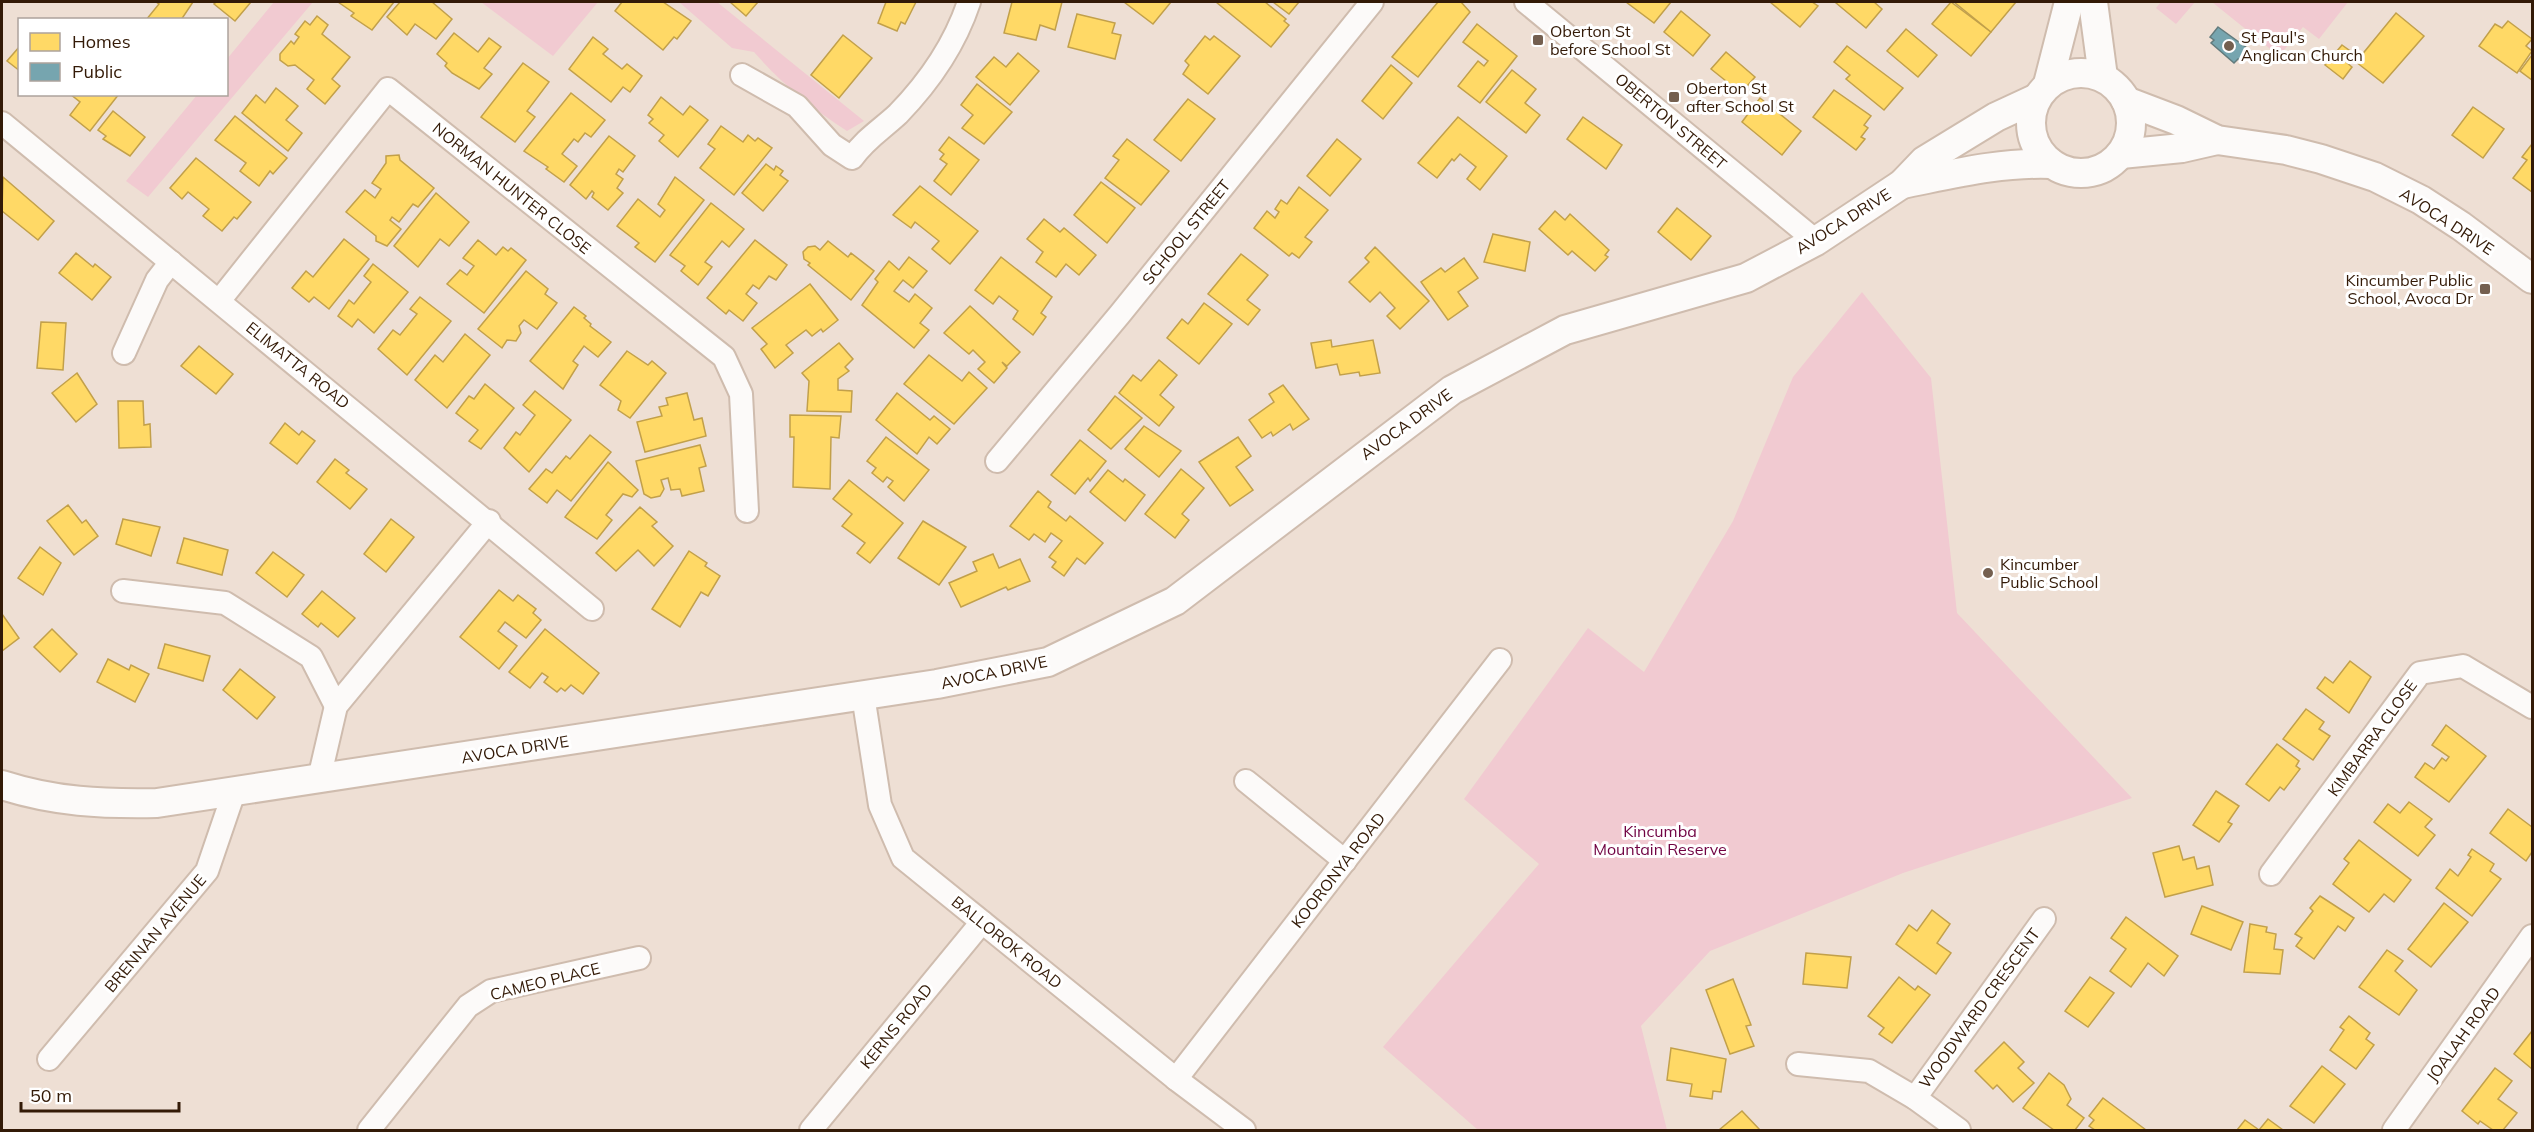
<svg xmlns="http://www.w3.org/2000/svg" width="2534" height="1132" font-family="Mulish,sans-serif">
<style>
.green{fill:#f1cad1}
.homes{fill:#ffd966;stroke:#c2a04a;stroke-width:1.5}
.public{fill:#76a5af;stroke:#627b7d;stroke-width:1.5}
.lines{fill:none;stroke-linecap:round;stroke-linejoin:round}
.minor-casing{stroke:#cfbcae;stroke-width:26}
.major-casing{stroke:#cfbcae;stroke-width:32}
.minor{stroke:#fcfaf9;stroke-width:22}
.major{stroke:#fcfaf9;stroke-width:28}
.poi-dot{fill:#745f4f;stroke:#fff;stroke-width:2}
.labels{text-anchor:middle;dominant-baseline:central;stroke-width:6;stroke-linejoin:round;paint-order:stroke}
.poi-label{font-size:16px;fill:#331a07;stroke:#fff;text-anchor:start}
.street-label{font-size:16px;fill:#331a07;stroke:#fff}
.park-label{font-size:16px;fill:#700242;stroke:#fff}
</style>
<rect width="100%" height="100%" fill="#eedfd4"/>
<!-- green -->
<g class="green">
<path d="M274,2H313L148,197L126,181L197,95L226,94L227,59Z"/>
<path d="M481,2H598L553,56Z"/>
<path d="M679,2H717L864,121L847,131C812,108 781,83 754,52L732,48Z"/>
<path d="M2161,2H2195L2176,24L2156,8Z"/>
<path d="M2212,2H2348L2319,39L2303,27L2279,56Z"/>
<path d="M1862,292L1931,378L1957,613L2132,798L1903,873L1710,951L1641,1026L1667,1130H1478L1383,1047L1539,864L1464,799L1588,628L1644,672L1733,521L1793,377Z"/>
</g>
<!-- homes -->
<g class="homes">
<path d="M156,2H193L181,20H146L159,4Z"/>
<path d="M216,2H251L235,21L214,4Z"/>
<path d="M338,2H394L372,30L351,16L354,13Z"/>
<path d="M400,2H432L452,19L436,39L415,24L407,35L387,17Z"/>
<path d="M622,2H663L691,21L677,39L674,37L663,50L615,11Z"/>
<path d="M730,2H758L746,16Z"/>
<path d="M886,2H916L905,24L901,22L897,31L878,23Z"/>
<path d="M1012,2H1062L1055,30L1040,25L1036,40L1004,33Z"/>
<path d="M1124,2H1171L1153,24Z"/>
<path d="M1216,2H1265L1286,19L1284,21L1289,25L1271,47Z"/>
<path d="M1273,2H1299L1289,14Z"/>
<path d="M1438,2H1461L1470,12L1418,77L1392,57Z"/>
<path d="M1626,2H1671L1654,23Z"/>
<path d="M1770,2H1812L1818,6L1800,27Z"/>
<path d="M1838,2H1874L1882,9L1866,28L1836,3Z"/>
<path d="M1951,2L1991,32L1971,56L1932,24Z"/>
<path d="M1954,2H2016L1991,32Z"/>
<path d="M1681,11L1710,35L1693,56L1664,32Z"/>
<path d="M2396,13L2424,36L2383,83L2356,62Z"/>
<path d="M1077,14L1115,23L1112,33L1121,35L1115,59L1068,47Z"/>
<path d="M317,16L328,25L322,34L350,57L332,79L340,86L325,104L307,89L314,80L295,65L288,66L280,60V54L291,41L294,44L299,37L295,34L305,21L310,25Z"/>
<path d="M2508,21L2532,39L2526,46L2532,51L2517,73L2479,46L2495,24L2502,28Z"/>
<path d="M1477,24L1517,56L1480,103L1458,86L1478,61L1484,66L1488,61L1463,42Z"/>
<path d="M1906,29L1937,55L1918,77L1887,51Z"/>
<path d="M454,33L478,52L489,38L501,47L484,68L492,74L479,89L452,73L445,66L447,63L437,54Z"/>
<path d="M843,35L872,58L839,98L811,75Z"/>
<path d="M1205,36L1210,40L1214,36L1240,56L1208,94L1183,74L1189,65L1185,61Z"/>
<path d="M593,37L608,49L603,54L622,69L627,64L642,76L630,92L623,87L611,102L569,69Z"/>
<path d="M2342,45L2353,53L2346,62L2352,67L2343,79L2325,65Z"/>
<path d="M20,46V71L7,61Z"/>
<path d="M1847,46L1903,88L1884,110L1846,79L1850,75L1834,62Z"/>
<path d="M1726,52L1755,77L1741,93L1711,69Z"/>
<path d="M1018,53L1039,71L1010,105L976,77L994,57L1006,67Z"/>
<path d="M2532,55V80L2520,71Z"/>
<path d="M523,63L549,82L527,111L535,117L515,142L481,117Z"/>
<path d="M1391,65L1412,83L1383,119L1362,101Z"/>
<path d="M1512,70L1536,89L1525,103L1540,115L1526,133L1486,102Z"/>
<path d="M977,84L1012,112L984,144L962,128L973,115L961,105Z"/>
<path d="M276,88L298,106L286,120L302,133L288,151L242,113L256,95L265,103Z"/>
<path d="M1834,90L1871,116L1864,125L1868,128L1861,137L1865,139L1856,150L1813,117Z"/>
<path d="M571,93L605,120L591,137L585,133L578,142L574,139L562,154L577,166L564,182L546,169L548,167L524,151Z"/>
<path d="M70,94H119L90,131L70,115L80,102Z"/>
<path d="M661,97L683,115L690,106L708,120L678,157L659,141L664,135L649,123L653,119L648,115Z"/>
<path d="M1760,98L1801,131L1782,155L1742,122Z"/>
<path d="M1188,99L1215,119L1181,161L1154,140Z"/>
<path d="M2473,107L2504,129L2483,158L2452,135Z"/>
<path d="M113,111L145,137L130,156L103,139L106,136L98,130Z"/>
<path d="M235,116L287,158L273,174L270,171L259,186L240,171L246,163L215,140Z"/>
<path d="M1458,117L1507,156L1480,190L1467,179L1476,167L1460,154L1454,161L1452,159L1437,178L1418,163Z"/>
<path d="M1583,117L1622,145L1606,169L1567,139Z"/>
<path d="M721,126L743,142L748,135L755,141L758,138L772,148L734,195L700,168L715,149L708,144Z"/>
<path d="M609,136L635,156L623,172L619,169L616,174L623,179L617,188L623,193L608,210L592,197L594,193L592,191L586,199L570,185Z"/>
<path d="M949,137L979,160L951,195L934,181L947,164L940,159L944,154L939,150Z"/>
<path d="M1127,139L1169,171L1141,205L1105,178L1119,160L1113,156Z"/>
<path d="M1337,139L1361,159L1330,196L1307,176Z"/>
<path d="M2532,144V192L2513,178L2527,160L2522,157Z"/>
<path d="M399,155L400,160L434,188L418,207L413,204L399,222L392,217L390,220L401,229L387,246L376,241V236L346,212L365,190L375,198L381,189L372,183L386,163V156Z"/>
<path d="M196,158L251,202L237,219L234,217L222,231L203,216L209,209L188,192L182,199L170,188Z"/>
<path d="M766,164L774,170L776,166L783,171L780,175L788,181L763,211L742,193Z"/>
<path d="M3,177L54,221L38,240L2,211Z"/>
<path d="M675,177L704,200L655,262L635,247L639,243L617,226L638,199L660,217L665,210L658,204Z"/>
<path d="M1101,182L1135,208L1107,243L1074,215Z"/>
<path d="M920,186L978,231L950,264L932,249L939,241L915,222L911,228L893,215Z"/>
<path d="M1299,187L1328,210L1305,237L1312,242L1299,258L1292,253L1289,256L1254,228L1267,211L1275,218L1279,212L1275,209L1281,200L1287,204Z"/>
<path d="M436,193L469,222L449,246L440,239L418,267L394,246Z"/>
<path d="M711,203L744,229L729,247L722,241L705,262L712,267L698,285L681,271L685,266L670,255Z"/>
<path d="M1677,208L1711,236L1691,260L1658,232Z"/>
<path d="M1555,211L1565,220L1570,214L1609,250L1605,255L1608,257L1595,271L1572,251L1568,255L1539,229Z"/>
<path d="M1044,219L1060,232L1064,228L1096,255L1079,275L1066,264L1056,277L1036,262L1043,252L1027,239Z"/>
<path d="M1493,234L1530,242L1525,271L1484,262Z"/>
<path d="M344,239L369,259L329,309L314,297L309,302L292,288L306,271L313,277Z"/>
<path d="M478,240L496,255L503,247L508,251L511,248L526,260L484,313L447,284L460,270L467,275L474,266L463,258Z"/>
<path d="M755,240L787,265L776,280L769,276L759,289L753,285L746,294L757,303L743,321L729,310L726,314L707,298Z"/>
<path d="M828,241L848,257L851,253L874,271L851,300L808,265L810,263L804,259L803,252L808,247L815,246L820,250Z"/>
<path d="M1375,247L1429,301L1400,329L1387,316L1395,308L1380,292L1370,302L1349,282L1369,262L1365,258Z"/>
<path d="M76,253L93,267L95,264L111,277L92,300L59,273Z"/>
<path d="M1241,254L1268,275L1247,300L1260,310L1248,325L1208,294Z"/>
<path d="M909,257L927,271L913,288L903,280L894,291L909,302L915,294L932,308L920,323L929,330L914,348L862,305L878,282L875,279L889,261L899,270Z"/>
<path d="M1001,257L1052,297L1041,313L1046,317L1033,335L1013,319L1018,311L999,296L993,304L975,290Z"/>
<path d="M1464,258L1478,278L1458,292L1468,306L1448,320L1421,282L1441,268L1445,272Z"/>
<path d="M373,264L408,292L374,333L358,319L352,327L338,316L349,300L354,304L371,282L364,276Z"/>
<path d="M526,271L548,289L545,294L557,303L537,329L524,320L519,326L521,333L516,341L507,340L502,348L478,329Z"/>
<path d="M810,284L838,320L823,332L821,329L812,336L806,330L786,345L793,353L775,368L761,349L767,344L752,328Z"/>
<path d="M420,297L451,321L407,375L378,349L393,330L400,335L417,314L410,309Z"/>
<path d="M1204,303L1232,324L1199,364L1167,338L1182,319L1188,324Z"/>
<path d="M970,306L1020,352L1007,366L1002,362L1007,368L994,383L978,369L985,362L973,350L969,354L944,333Z"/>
<path d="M574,307L586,316L584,318L591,324L590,326L611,342L598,357L584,346L573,361L578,365L563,389L530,361Z"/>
<path d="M41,322L66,323L63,370L37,368Z"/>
<path d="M465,334L490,355L447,408L415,380L435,355L443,362Z"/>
<path d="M1331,340L1332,347L1373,340L1380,373L1360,376L1359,372L1340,375L1337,364L1316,368L1311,343Z"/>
<path d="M839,343L853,359L845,367L849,371L838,379V390L852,391L851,412L807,411L809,381L802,373Z"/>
<path d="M199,346L233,374L216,394L181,366Z"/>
<path d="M627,351L648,365L652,361L666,373L630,418L618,410L621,401L600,385Z"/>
<path d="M929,355L962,381L969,372L987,388L954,424L904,384Z"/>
<path d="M1159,360L1177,375L1160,395L1174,407L1159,426L1119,393L1133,375L1141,381Z"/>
<path d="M77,373L97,404L76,422L52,393Z"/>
<path d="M485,384L514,408L481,449L469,441L478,430L456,413L469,396L474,399Z"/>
<path d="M1283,385L1309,419L1293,430L1290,424L1273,436L1271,432L1262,438L1249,420L1274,402L1269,394Z"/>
<path d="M535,391L571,420L529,472L504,448L516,432L520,435L535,415L523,405Z"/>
<path d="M687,393L694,420L702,418L706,436L645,452L637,422L662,416L659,407L668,405L666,398Z"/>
<path d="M897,393L930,420L934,416L950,429L937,444L929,437L917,454L876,420Z"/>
<path d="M1115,396L1142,418L1111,449L1088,430Z"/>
<path d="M118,401H143L144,425L150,424L151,447L119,448Z"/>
<path d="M790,415L841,416L839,438L831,437L830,489L793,487L794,437H790Z"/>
<path d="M285,423L299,435L302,431L315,441L297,464L270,443Z"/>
<path d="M1144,426L1181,451L1159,477L1125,449Z"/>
<path d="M590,435L611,452L571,501L557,490L547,503L529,489L546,469L552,473L566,456L570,459Z"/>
<path d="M886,437L929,470L904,501L888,487L893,481L887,477L883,482L872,473L876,468L867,461Z"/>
<path d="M1238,437L1251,456L1236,467L1253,490L1230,506L1199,462Z"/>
<path d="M1080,440L1106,461L1090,481L1088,478L1075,494L1051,475Z"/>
<path d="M700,445L706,466L699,468L704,491L682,496L680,489L671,490L668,478L661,480L664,489L660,496L651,498L644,494L636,461Z"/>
<path d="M335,459L349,470L346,473L367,489L350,509L317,482Z"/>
<path d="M608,462L638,490L632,497L623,494L606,515L612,520L597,539L565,517Z"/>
<path d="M1181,469L1204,488L1182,514L1189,520L1175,538L1145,514Z"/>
<path d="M1108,470L1123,482L1125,479L1145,495L1125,521L1090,492Z"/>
<path d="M849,480L903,523L870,563L857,553L865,543L842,526L852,514L833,499Z"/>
<path d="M1038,491L1051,502L1048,507L1066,521L1070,516L1103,543L1085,564L1077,558L1064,576L1052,567L1056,562L1049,557L1062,541L1051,533L1045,542L1034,534L1029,540L1010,526Z"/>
<path d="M68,505L82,523L86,520L98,536L74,555L47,521Z"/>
<path d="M640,507L657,522L652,526L673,546L654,566L638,550L616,571L596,553Z"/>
<path d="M123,519L160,527L151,556L116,544Z"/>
<path d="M391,519L414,537L386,572L364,554Z"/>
<path d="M923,521L966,547L939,585L898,558Z"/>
<path d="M184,538L228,550L222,575L177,563Z"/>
<path d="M40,547L61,563L43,595L18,578Z"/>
<path d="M689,551L707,563L705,566L720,576L708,596L701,592L680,627L652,609Z"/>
<path d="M273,552L304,575L287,597L256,573Z"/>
<path d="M993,554L999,568L1020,559L1030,581L1008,590L1006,587L961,607L949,583L977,571L973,562Z"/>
<path d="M499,590L513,601L518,595L536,609L533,613L541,620L526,638L505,622L498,631L517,646L499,669L460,637Z"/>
<path d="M322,591L355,618L338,637L321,623L318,627L302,614Z"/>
<path d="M2,614L19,638L2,651Z"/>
<path d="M52,629L77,654L60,672L34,647Z"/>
<path d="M545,629L599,673L583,694L571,685L565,691L561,688L557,692L544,682L548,677L542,673L530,688L509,672Z"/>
<path d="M165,644L210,656L203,681L158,668Z"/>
<path d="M108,659L129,670L131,665L149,674L135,702L97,682Z"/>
<path d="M2350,661L2371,677L2349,713L2317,688L2325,677L2333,683Z"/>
<path d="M240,669L275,697L257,719L223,690Z"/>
<path d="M2306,709L2324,722L2319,729L2330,736L2313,760L2283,739Z"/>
<path d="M2446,725L2486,756L2449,802L2415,777L2425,763L2434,769L2442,758L2446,761L2449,757L2432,745Z"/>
<path d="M2277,744L2299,761L2296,766L2300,769L2284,790L2280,787L2269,801L2246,784Z"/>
<path d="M2216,791L2239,806L2228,822L2232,824L2219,842L2193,825Z"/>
<path d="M2409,802L2432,819L2425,827L2435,835L2418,856L2374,822L2388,804L2400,813Z"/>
<path d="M2508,809L2532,827V852L2526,861L2490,833Z"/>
<path d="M2359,840L2411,880L2394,902L2384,894L2369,912L2333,884L2349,863L2344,859Z"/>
<path d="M2179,846L2183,860L2194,857L2197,869L2209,866L2213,885L2165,897L2153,853Z"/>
<path d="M2472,849L2494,864L2490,871L2501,879L2472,916L2436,888L2450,869L2458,876L2471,857L2468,855Z"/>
<path d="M2320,896L2354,918L2345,931L2338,926L2314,959L2296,946L2302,938L2295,934L2313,911L2310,908Z"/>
<path d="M2444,903L2468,922L2431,967L2408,949Z"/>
<path d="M2202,906L2243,922L2231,950L2191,934Z"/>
<path d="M1932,910L1950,924L1937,943L1951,953L1936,974L1896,944L1909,925L1917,931Z"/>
<path d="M2126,917L2178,956L2164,976L2148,963L2131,987L2110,971L2126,949L2111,938Z"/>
<path d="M2250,924L2267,927L2266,932L2276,934L2274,949L2283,950L2280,974L2244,972Z"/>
<path d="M2387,950L2403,961L2395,971L2417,990L2399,1015L2359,987Z"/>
<path d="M1806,953L1851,957L1847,988L1803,984Z"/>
<path d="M1899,977L1915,990L1918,986L1930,995L1892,1043L1879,1034L1884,1028L1868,1016Z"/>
<path d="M2090,977L2114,993L2088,1027L2065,1011Z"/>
<path d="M1733,979L1751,1025L1746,1026L1754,1046L1730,1054L1706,990Z"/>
<path d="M2349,1016L2370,1033L2366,1039L2374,1045L2356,1069L2330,1050L2344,1030L2340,1027Z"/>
<path d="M2532,1031V1069L2514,1054Z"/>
<path d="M2004,1042L2024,1062L2018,1068L2034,1083L2013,1102L1997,1085L1993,1089L1975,1071Z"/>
<path d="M1671,1048L1726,1059L1721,1092L1713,1091L1712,1099L1690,1096L1692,1084L1667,1080Z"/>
<path d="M2322,1066L2345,1084L2314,1123L2290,1106Z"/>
<path d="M2495,1068L2512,1081L2498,1099L2517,1113L2503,1130H2493L2480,1121L2478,1124L2462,1111Z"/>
<path d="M2049,1073L2064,1085L2071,1099L2067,1105L2084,1118L2075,1130H2054L2023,1108Z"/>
<path d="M2103,1098L2146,1130H2095L2089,1126L2094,1120L2089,1116Z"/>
<path d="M1742,1111L1760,1130H1719Z"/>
<path d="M2268,1119L2283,1130H2259Z"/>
<path d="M2245,1120L2259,1130H2237Z"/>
</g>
<!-- public -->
<path class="public" d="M2218,27L2247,48L2240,61L2238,59L2234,63L2211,43L2214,40L2210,37Z"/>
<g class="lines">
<defs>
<g id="minor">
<path d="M1526,2L1816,241"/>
<path d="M742,75L797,106L832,145L852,158C865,139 882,129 898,114C930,81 955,44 969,2"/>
<path d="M2,123L592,609"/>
<path d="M219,301L388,89L724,357L741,394L747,511"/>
<path d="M124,353L157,280L171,262"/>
<path d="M997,461L1120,314L1372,2"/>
<path d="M123,591L225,603L311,657L336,706"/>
<path d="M863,695L880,805L903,858L1176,1079L1244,1130"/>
<path d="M319,779L336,706L489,521"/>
<path d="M1246,781L1345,861"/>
<path d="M2271,874L2420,673L2463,666L2532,707"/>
<path d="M49,1059L207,871L234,792"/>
<path d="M1798,1064L1869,1071L1915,1098L1959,1130"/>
<path d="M1176,1079L1500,660"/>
<path d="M1915,1098L2044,919"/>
<path d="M369,1130L468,1006L491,991L639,958"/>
<path d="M811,1130L982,922"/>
<path d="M2394,1130L2532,936"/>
</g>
<g id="major">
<path d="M2093,2L2103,77"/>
<circle cx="2081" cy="123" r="50"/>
<path d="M2048,84L2069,2"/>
<path d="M2126,101L2176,120L2217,140L2286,150L2321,159L2375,177L2421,200L2461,226L2532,279"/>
<path d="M2121,154L2182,148L2217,140"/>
<path d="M1902,184C1953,174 2000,162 2052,164"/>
<path d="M2,785C55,802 102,804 157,803L937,684L1048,662L1175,601L1452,390L1565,330L1746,278L1816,241L1902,184L1924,161L1996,117L2037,98"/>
</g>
</defs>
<!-- minor casing -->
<use href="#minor" class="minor-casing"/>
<!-- major casing -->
<use href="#major" class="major-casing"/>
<!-- minor -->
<use href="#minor" class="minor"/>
<!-- major -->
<use href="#major" class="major"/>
</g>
<!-- markers -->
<g class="poi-dot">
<rect x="1532" y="34" width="12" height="12" rx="3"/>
<circle cx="2229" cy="46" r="6"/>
<rect x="1668" y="91" width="12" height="12" rx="3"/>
<rect x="2479" y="283" width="12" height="12" rx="3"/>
<circle cx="1988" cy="573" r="6"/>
</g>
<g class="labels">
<!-- poi labels -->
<g class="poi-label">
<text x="1550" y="31">Oberton St<tspan x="1550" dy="18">before School St</tspan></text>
<text x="2241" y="37">St Paul's<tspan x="2241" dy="18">Anglican Church</tspan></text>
<text x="1686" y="88">Oberton St<tspan x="1686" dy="18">after School St</tspan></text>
<text x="2473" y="280" text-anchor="end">Kincumber Public<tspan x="2473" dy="18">School, Avoca Dr</tspan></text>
<text x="2000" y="564">Kincumber<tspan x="2000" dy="18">Public School</tspan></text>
</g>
<!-- street labels -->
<g class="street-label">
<text transform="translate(1671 121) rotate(40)">OBERTON STREET</text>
<text transform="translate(512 188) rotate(39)">NORMAN HUNTER CLOSE</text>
<text transform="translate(1843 221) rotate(-32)">AVOCA DRIVE</text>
<text transform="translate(2447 221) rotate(33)">AVOCA DRIVE</text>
<text transform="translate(1186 232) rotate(-51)">SCHOOL STREET</text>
<text transform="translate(298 365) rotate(39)">ELIMATTA ROAD</text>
<text transform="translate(1406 424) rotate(-36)">AVOCA DRIVE</text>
<text transform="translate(994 672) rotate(-12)">AVOCA DRIVE</text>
<text transform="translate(2372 738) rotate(-54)">KIMBARRA CLOSE</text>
<text transform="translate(515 749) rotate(-9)">AVOCA DRIVE</text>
<text transform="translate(1338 870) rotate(-52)">KOORONYA ROAD</text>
<text transform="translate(155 933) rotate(-50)">BRENNAN AVENUE</text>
<text transform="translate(1007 942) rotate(39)">BALLOROK ROAD</text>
<text transform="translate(545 981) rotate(-14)">CAMEO PLACE</text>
<text transform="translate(1979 1008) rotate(-54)">WOODWARD CRESCENT</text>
<text transform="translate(896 1026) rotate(-51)">KERNS ROAD</text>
<text transform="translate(2463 1034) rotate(-54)">JOALAH ROAD</text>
</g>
<!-- park labels -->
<g class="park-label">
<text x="1660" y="831">Kincumba<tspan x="1660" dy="18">Mountain Reserve</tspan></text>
</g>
</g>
<!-- border -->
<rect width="2534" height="1132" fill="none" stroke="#331a07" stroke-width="6"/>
<!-- legend -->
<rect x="18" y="18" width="210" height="78" fill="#ffffff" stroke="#ada39c" stroke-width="1.5"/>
<rect x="30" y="33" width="30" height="18" fill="#ffd966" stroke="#ada39c" stroke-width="1.5"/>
<text x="72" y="48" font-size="18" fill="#331a07">Homes</text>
<rect x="30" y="63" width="30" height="18" fill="#76a5af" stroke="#ada39c" stroke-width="1.5"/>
<text x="72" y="78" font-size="18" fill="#331a07">Public</text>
<!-- scale -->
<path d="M21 1102v9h158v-9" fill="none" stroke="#331a07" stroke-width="3"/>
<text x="30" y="1102" font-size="18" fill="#331a07" stroke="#ffffff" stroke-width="4.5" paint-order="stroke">50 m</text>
</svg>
